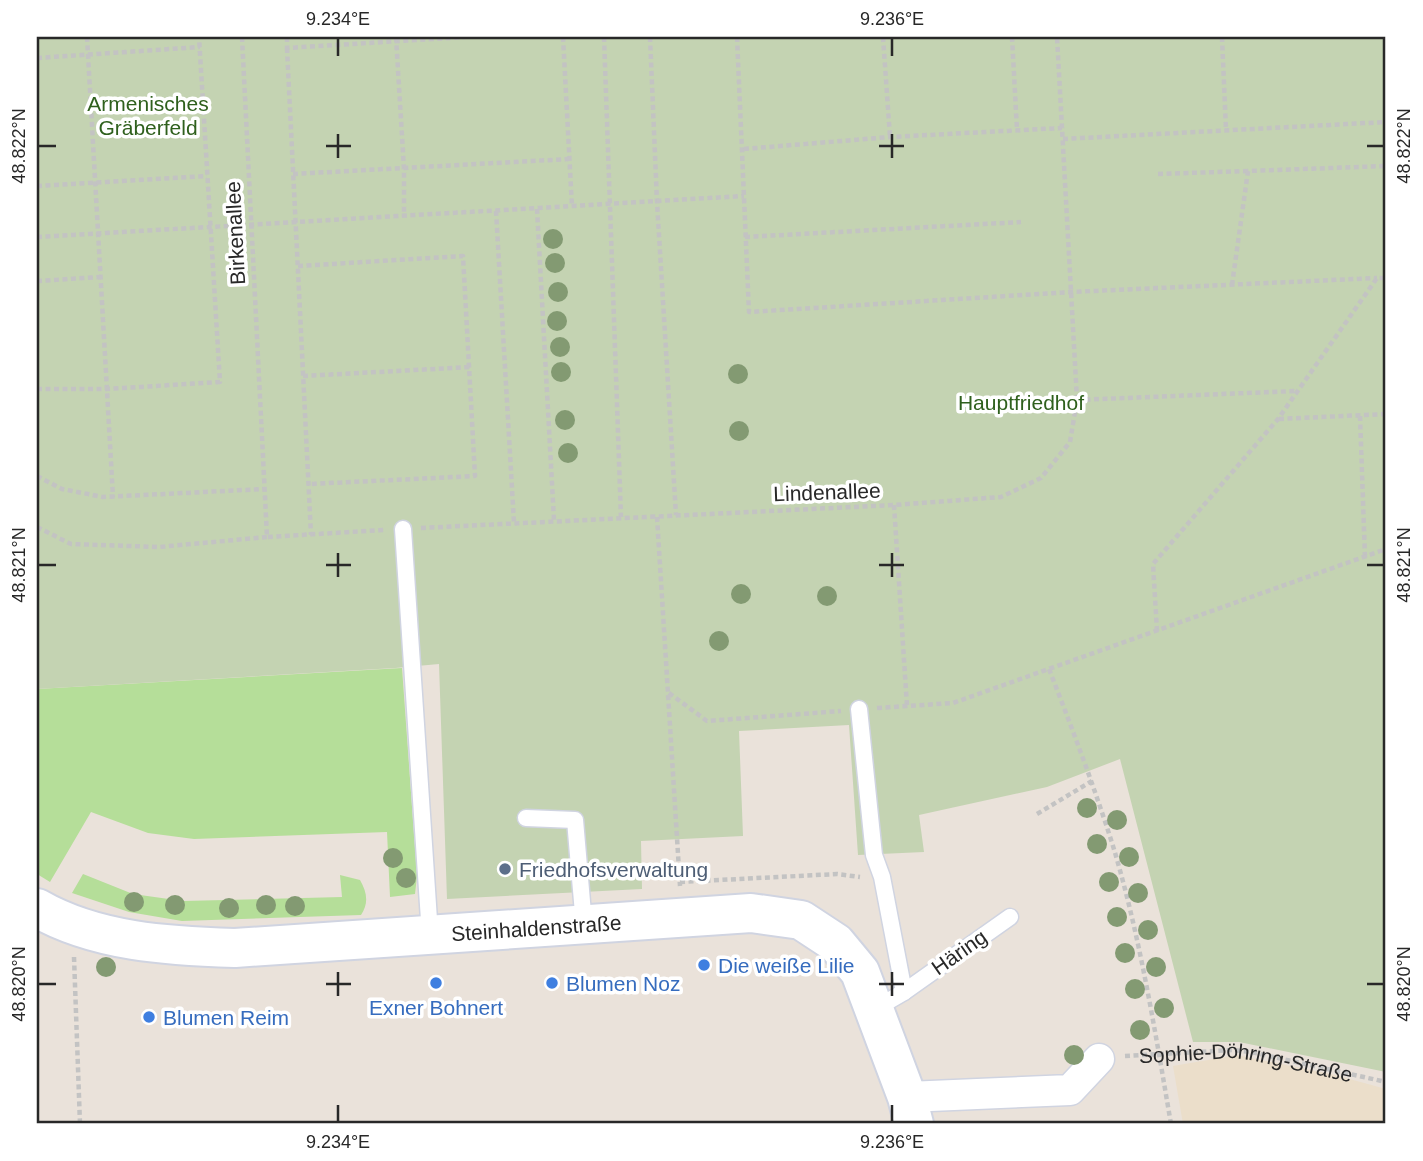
<svg xmlns="http://www.w3.org/2000/svg" width="1423" height="1161" font-family="Arial,sans-serif">
<style>
.education{fill:#ebdeca}
.green{fill:#b5de99}
.cemetery{fill:#c4d3b2}
.lines{fill:none;stroke-linecap:round;stroke-linejoin:round}
.lane-casing{stroke:#d0d4e1;stroke-width:19}
.street-casing{stroke:#d0d4e1;stroke-width:33}
.secondary-casing{stroke:#d0d4e1;stroke-width:42}
.path{stroke:#c3c3c3;stroke-width:4.5;stroke-dasharray:5 3.5;stroke-linecap:butt}
.lane{stroke:#fff;stroke-width:16}
.street{stroke:#fff;stroke-width:30}
.secondary{stroke:#fff;stroke-width:38}
.tree{fill:#839a72}
.ticks{fill:none;stroke:#282828;stroke-width:2.5}
.service-dot{fill:#5c6f8a;stroke:#fff;stroke-width:2.5}
.shop-dot{fill:#3f7fe0;stroke:#fff;stroke-width:2.5}
.labels{text-anchor:middle;dominant-baseline:central;stroke-width:7;stroke-linejoin:round;paint-order:stroke}
.park-label{font-size:21px;fill:#2f601d;stroke:#fff}
.street-label{font-size:21px;fill:#282828;stroke:#fff}
.service-label{font-size:21px;fill:#4e5e75;stroke:#fff;text-anchor:start}
.shop-label{font-size:21px;fill:#366cbe;stroke:#fff;text-anchor:start}
.neatline{fill:none;stroke:#282828;stroke-width:2.5}
.ticks-label{font-size:18px;text-anchor:middle;fill:#282828}
</style>
<rect width="100%" height="100%" fill="#eae2da"/>
<!-- education -->
<path class="education" d="M1237,1055L1335,1075L1386,1089V1124H1183L1173,1066Z"/>
<!-- green -->
<g class="green">
<path d="M402,668L417,876L415,894L390,897L387,832L194,839L148,833L91,812L50,882L37,874V689Z"/>
<path d="M83,874L133,894L183,901L342,897L340,875L360,880C367,892 369,903 361,915L182,921L129,912L72,893Z"/>
</g>
<!-- cemetery -->
<path class="cemetery" d="M37,37H1386V1072L1239,1042H1193L1120,759L1047,787L919,815L924,852L858,855L849,725L739,731L743,836L641,841L642,889L447,899L439,664L395,668L37,689Z"/>
<g class="lines">
<defs>
<g id="lane">
<path d="M403,529L430,935"/>
<path d="M859,709L874,855L882,877L904,992"/>
<path d="M526,818L575,820L584,925"/>
<path d="M873,1010L904,992L1010,917"/>
</g>
<path id="street" d="M907,1097L1070,1090L1099,1059"/>
<g id="secondary">
<path id="s2" d="M37,908C96,942 169,946 235,948L751,913L801,920L836,943L860,972L907,1097L914,1124"/>
</g>
</defs>
<!-- lane casing -->
<use href="#lane" class="lane-casing"/>
<!-- street casing -->
<use href="#street" class="street-casing"/>
<!-- secondary casing -->
<use href="#secondary" class="secondary-casing"/>
<!-- path -->
<g class="path">
<path d="M87,37L113,497"/>
<path d="M242,37L267,537L384,530"/>
<path d="M287,37V48L465,37"/>
<path d="M396,37L404,169V217"/>
<path d="M563,37L572,207"/>
<path d="M604,37L621,517"/>
<path d="M650,37L657,202L676,515"/>
<path d="M737,37L749,312L1071,292L1377,278"/>
<path d="M883,37L890,137"/>
<path d="M1012,37L1017,130"/>
<path d="M1222,37L1226,130"/>
<path d="M287,48L311,535"/>
<path d="M37,58L200,47"/>
<path d="M1063,139L1386,122"/>
<path d="M744,149L890,137L1062,128"/>
<path d="M293,174L569,159"/>
<path d="M1158,174L1248,171"/>
<path d="M37,186L207,176"/>
<path d="M537,209L554,520"/>
<path d="M496,211L514,523"/>
<path d="M37,237L744,196"/>
<path d="M745,237L1021,222"/>
<path d="M298,266L463,256L475,476L310,484"/>
<path d="M37,281L101,277"/>
<path d="M1232,285L1248,171L1386,166"/>
<path d="M303,376L471,367"/>
<path d="M37,389H106L220,382L199,37"/>
<path d="M1077,400L1296,391"/>
<path d="M1360,416L1365,557"/>
<path d="M1279,419L1386,414"/>
<path d="M37,476L62,489L103,497L264,489"/>
<path d="M894,505L907,706"/>
<path d="M657,517L680,886"/>
<path d="M37,527L71,544L159,547L267,537"/>
<path d="M421,528L894,505L1001,497L1041,478L1070,442L1077,400L1057,37"/>
<path d="M1157,631L1153,564L1278,419L1377,278H1386"/>
<path d="M1049,669C1072,728 1094,786 1113,846C1140,936 1155,1031 1171,1124"/>
<path d="M669,693L707,721L841,711"/>
<path d="M877,708L953,703L1386,549"/>
<path d="M1037,814L1092,781"/>
<path d="M680,882L837,874L860,877"/>
<path d="M74,957L80,1124"/>
<path id="s1" d="M1125,1056L1233,1050L1251,1052L1386,1082"/>
</g>
<!-- lane -->
<use href="#lane" class="lane"/>
<!-- street -->
<use href="#street" class="street"/>
<!-- secondary -->
<use href="#secondary" class="secondary"/>
</g>
<!-- trees -->
<g class="tree">
<circle cx="553" cy="239" r="10"/>
<circle cx="555" cy="263" r="10"/>
<circle cx="558" cy="292" r="10"/>
<circle cx="557" cy="321" r="10"/>
<circle cx="560" cy="347" r="10"/>
<circle cx="561" cy="372" r="10"/>
<circle cx="738" cy="374" r="10"/>
<circle cx="565" cy="420" r="10"/>
<circle cx="739" cy="431" r="10"/>
<circle cx="568" cy="453" r="10"/>
<circle cx="741" cy="594" r="10"/>
<circle cx="827" cy="596" r="10"/>
<circle cx="719" cy="641" r="10"/>
<circle cx="1087" cy="808" r="10"/>
<circle cx="1117" cy="820" r="10"/>
<circle cx="1097" cy="844" r="10"/>
<circle cx="1129" cy="857" r="10"/>
<circle cx="393" cy="858" r="10"/>
<circle cx="406" cy="878" r="10"/>
<circle cx="1109" cy="882" r="10"/>
<circle cx="1138" cy="893" r="10"/>
<circle cx="134" cy="902" r="10"/>
<circle cx="175" cy="905" r="10"/>
<circle cx="266" cy="905" r="10"/>
<circle cx="295" cy="906" r="10"/>
<circle cx="229" cy="908" r="10"/>
<circle cx="1117" cy="917" r="10"/>
<circle cx="1148" cy="930" r="10"/>
<circle cx="1125" cy="953" r="10"/>
<circle cx="106" cy="967" r="10"/>
<circle cx="1156" cy="967" r="10"/>
<circle cx="1135" cy="989" r="10"/>
<circle cx="1164" cy="1008" r="10"/>
<circle cx="1140" cy="1030" r="10"/>
<circle cx="1074" cy="1055" r="10"/>
</g>
<!-- ticks -->
<path class="ticks" d="M338,38V56M892,38V56M338,134V158M892,134V158M38,146H56M326,146H351M879,146H904M1367,146H1384M338,553V577M892,553V577M38,565H56M326,565H351M879,565H904M1367,565H1384M338,972V996M892,972V996M38,984H56M326,984H351M879,984H904M1367,984H1384M338,1105V1122M892,1105V1122"/>
<!-- markers -->
<circle class="service-dot" cx="505" cy="869" r="7"/>
<g class="shop-dot">
<circle cx="704" cy="965" r="7"/>
<circle cx="436" cy="983" r="7"/>
<circle cx="552" cy="983" r="7"/>
<circle cx="149" cy="1017" r="7"/>
</g>
<g class="labels">
<!-- park labels -->
<g class="park-label">
<text x="148" y="103">Armenisches<tspan x="148" dy="24">Gräberfeld</tspan></text>
<text x="1021" y="402">Hauptfriedhof</text>
</g>
<!-- street labels -->
<g class="street-label">
<text transform="translate(235 233) rotate(-93)">Birkenallee</text>
<text transform="translate(827 492) rotate(-2)">Lindenallee</text>
<text stroke="none"><textPath href="#s2" startOffset="506">Steinhaldenstraße</textPath></text>
<text transform="translate(959 952) rotate(-35)">Häring</text>
<text stroke="none"><textPath href="#s1" startOffset="122">Sophie-Döhring-Straße</textPath></text>
</g>
<!-- service labels -->
<g class="service-label">
<text x="519" y="869">Friedhofsverwaltung</text>
</g>
<!-- shop labels -->
<g class="shop-label">
<text x="718" y="965">Die weiße Lilie</text>
<text x="566" y="983">Blumen Noz</text>
<text x="436" y="1007" text-anchor="middle">Exner Bohnert</text>
<text x="163" y="1017">Blumen Reim</text>
</g>
</g>
<!-- border -->
<rect width="1423" height="1161" fill="none" stroke="#ffffff" stroke-width="77"/>
<rect x="38" y="38" width="1346" height="1084" class="neatline"/>
<g class="ticks-label">
<text x="338" y="25">9.234°E</text>
<text x="892" y="25">9.236°E</text>
<text transform="translate(19 146) rotate(-90)" y="6">48.822°N</text>
<text transform="translate(1404 146) rotate(-90)" y="6">48.822°N</text>
<text transform="translate(19 565) rotate(-90)" y="6">48.821°N</text>
<text transform="translate(1404 565) rotate(-90)" y="6">48.821°N</text>
<text transform="translate(19 984) rotate(-90)" y="6">48.820°N</text>
<text transform="translate(1404 984) rotate(-90)" y="6">48.820°N</text>
<text x="338" y="1148">9.234°E</text>
<text x="892" y="1148">9.236°E</text>
</g>
</svg>
